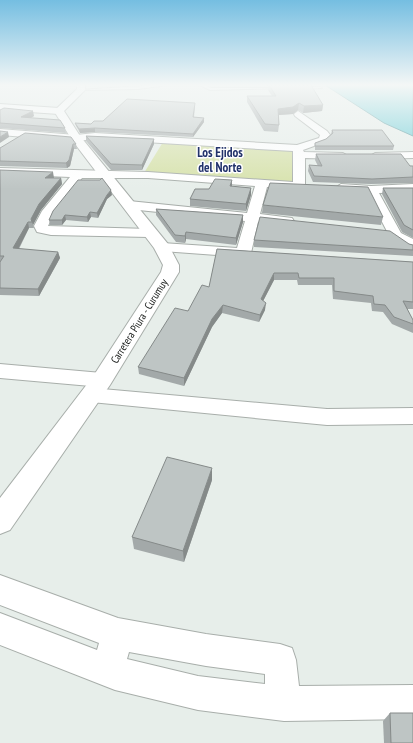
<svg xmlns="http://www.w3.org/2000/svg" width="413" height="743" font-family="'PT Sans Narrow',sans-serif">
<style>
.green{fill:#d7e2ab}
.water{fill:#69ccd6;stroke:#50969c}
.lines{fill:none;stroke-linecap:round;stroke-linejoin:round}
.lane-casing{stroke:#a8aeaa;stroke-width:2}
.street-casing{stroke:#a8aeaa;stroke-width:2}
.secondary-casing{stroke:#a8aeaa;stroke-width:2}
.lane{fill:#fff;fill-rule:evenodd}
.street{fill:#fff;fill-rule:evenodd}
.secondary{fill:#fff;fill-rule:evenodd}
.wall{fill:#a3a9a9}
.shaded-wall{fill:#858a89}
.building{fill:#bec5c4;stroke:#858a89}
.labels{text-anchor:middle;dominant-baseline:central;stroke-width:3;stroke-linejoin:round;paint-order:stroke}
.street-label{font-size:11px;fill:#141715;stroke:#fff}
.far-district-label{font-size:13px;font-weight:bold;fill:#23336b;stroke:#fff}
</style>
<rect width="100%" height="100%" fill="#e7eeea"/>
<!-- green -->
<path class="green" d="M163,142L292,149L295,182L144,173Z"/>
<!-- water -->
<path class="water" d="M325,85H413V136L384,123Z"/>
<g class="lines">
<defs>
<g id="lane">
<path d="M158,85H168L138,89L79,90Z"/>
<path d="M200,85H204L211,88H282L210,90Z"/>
<path d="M300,87H320L322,88L299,89Z"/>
</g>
<g id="street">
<path d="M0,104L59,108L63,111L59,114L0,110Z"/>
<path d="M298,111L327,131L331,136L325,142L303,150L304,152L343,153L348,156L343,159L305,158V186L303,189L267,187L260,214L292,218L294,221L292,224L287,225L258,222L251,253L249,256L244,257L162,251L157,250L155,247L157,244L162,243L237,248L245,221L129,209L123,205L129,201L247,213L255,186L148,178H82L53,215L48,226L149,229L154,230L156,233L154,236L149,237L51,235L37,232L34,226L42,211L70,177L0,174V168L148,172L293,182V151L95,139L76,141L0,135V129L76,135L95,133L297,145L319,138L320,135L295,116L294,114Z"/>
<path d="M413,152V158L375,159L370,156L375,153Z"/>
<path d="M341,184L371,186L413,184V192L379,193L401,233L413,239V251L408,250L405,246L391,239L367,193L337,191L335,188Z"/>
<path d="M0,364L102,373L109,375L112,380L109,385L102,387L0,378Z"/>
<path d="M91,388L327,409L413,408V424L327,425L91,402L84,400L80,395L84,390Z"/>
<path d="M0,575L118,618L206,634L280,644L292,648L296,660L299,686L413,685V719L284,721L198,710L115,690L0,645V613L97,650L99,643L0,605ZM129,652L206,666L265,674V684L198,676L127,659Z"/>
</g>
<path id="secondary" d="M77,85H85V90L64,111L80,136L168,244L179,265V272L110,385L10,530L0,534V498L94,375L161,272L163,265L154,248L72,140L54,111L77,89Z"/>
</defs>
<!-- lane casing -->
<use href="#lane" class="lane-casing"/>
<!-- street casing -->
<use href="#street" class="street-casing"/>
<!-- secondary casing -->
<use href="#secondary" class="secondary-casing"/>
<!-- lane -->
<use href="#lane" class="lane"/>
<!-- street -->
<use href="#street" class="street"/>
<!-- secondary -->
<use href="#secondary" class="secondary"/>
</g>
<!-- wall -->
<g class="wall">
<path d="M264,85H311L323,105L322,111L303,113L298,110L293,114L279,115V125L278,132L264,131L247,102V96H272L268,90L269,86H266Z"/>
<path d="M195,107L194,117L204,118V122L193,137L95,132L80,133L76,126L75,123L91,124Z"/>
<path d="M0,110L34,116L31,118L65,128L66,133L0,128Z"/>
<path d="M332,130L394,146L393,150H315V143L326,139L331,134Z"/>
<path d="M86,136L154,139V144L142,170H111L86,141Z"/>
<path d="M76,144L77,149H74L70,166L67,168L0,166V148Z"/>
<path d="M316,154L413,166V183L371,184L313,182L308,171L309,165L318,166L315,160Z"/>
<path d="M0,170L54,178H61L62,184L41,210L33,225L34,228H29L19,249L58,252L60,258L39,296L0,295Z"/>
<path d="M232,187L251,188V195L246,211L190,206V199L209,189Z"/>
<path d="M383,188H413V238L402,232L382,194Z"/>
<path d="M112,195L107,199L98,218L91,217L88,222L66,220L62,225H50L49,220Z"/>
<path d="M263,205L383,217L381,225L262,213Z"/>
<path d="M156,209L243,215V222L236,245L186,239L185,243L176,242L156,215Z"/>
<path d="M254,240L409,244L413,245V256L254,247Z"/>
<path d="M217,249L413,262V309H407L413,324V333L392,324L383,312L372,311L371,303L333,299L332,285H298L297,280H274L263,301L265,310L259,322L222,313L212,327L184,386L139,374L138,367L209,287Z"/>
<path d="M212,480L184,562L134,549L132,537Z"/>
<path d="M390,713L413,743H384L383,721Z"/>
</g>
<!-- shaded-wall -->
<g class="shaded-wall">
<path d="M299,103L298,110L293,114L278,115V109Z"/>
<path d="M323,105L322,111L303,113L304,106Z"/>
<path d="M33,111L34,116L22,122L21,117Z"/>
<path d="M204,118V122L193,137V134Z"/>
<path d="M95,128V132L80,133L79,129Z"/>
<path d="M8,132L9,137L0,143V137Z"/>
<path d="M154,139V144L142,170V165Z"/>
<path d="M73,144L74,149L70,166L67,168L66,163Z"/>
<path d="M53,172L54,178H45Z"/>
<path d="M61,178L62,184L41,210L33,225L31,219L39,204Z"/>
<path d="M232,180V187L230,186Z"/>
<path d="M251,188V195L246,211V204Z"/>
<path d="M111,190L112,195L107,199L98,218L97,213L107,195Z"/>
<path d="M90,212L91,217L88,222L87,217Z"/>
<path d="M65,215L66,220L62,225V220Z"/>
<path d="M243,215V222L236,245V238Z"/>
<path d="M28,222L29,228L15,255L13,248Z"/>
<path d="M186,232V239L185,243V236Z"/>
<path d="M58,252L60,258L39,296L38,289Z"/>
<path d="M274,273V280L260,307L261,299Z"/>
<path d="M266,303L265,310L259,322L260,315Z"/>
<path d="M223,305L222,313L212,327L184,386V378L212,319Z"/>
<path d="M212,468V480L184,562L183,551Z"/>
</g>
<!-- building -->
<g class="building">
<path d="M269,85H311L323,105L304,106L299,103L293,107L278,109L279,125L265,124L247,96H276Z"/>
<path d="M127,99L195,103L193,117L204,118L193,134L95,128L79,129L75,123L91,124L94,121H103Z"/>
<path d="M4,108L33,111L21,117L60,120L65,128L0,123V110Z"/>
<path d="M332,130H382L394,146H315V143L326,139L333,133Z"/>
<path d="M0,131L8,132L0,137Z"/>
<path d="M25,133L71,137L76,144H73L69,160L66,163L0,161V148Z"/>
<path d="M86,136L154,139L142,165L111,164Z"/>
<path d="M316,154H401L410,166H413V177L372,179L314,176L309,165L322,166Z"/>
<path d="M0,170L53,172L45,178H61L39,204L31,219L32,222H28L13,248L58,252L38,289L0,288V262L4,256H0Z"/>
<path d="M102,178L111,190L107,195L97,213L90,212L87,217L65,215L62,220H49L53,211L78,180H100Z"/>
<path d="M215,179L232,180L230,186L251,188L246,204L190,199L195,189H209Z"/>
<path d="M270,183L368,187L383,217L263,205Z"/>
<path d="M383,188H413V230L404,225Z"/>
<path d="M156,209L243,215L236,238L186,232L185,236L175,235Z"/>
<path d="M260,217L390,231L409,244L413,245V250L254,240Z"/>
<path d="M217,249L413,262V302L403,301L413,320V324L394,317L385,305L374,304L373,296L334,291V278H299L298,273H274L261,299L266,303L260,315L223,305L212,319L184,378L138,367L175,308L188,311L202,285L209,287Z"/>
<path d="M167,457L212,468L183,551L132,537Z"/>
<path d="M390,713H413V743H391Z"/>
</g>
<!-- sky -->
<linearGradient id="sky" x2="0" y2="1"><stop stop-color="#75bee1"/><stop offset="0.45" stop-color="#f4f7f6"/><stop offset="1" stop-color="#f4f7f6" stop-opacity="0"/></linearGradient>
<rect width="413" height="189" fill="url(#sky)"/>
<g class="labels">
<!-- street labels -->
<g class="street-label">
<text transform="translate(139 321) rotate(-58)">Carretera Piura - Curumuy</text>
</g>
<!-- far-district labels -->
<g class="far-district-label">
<text x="220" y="152">Los Ejidos<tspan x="220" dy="15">del Norte</tspan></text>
</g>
</g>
</svg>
